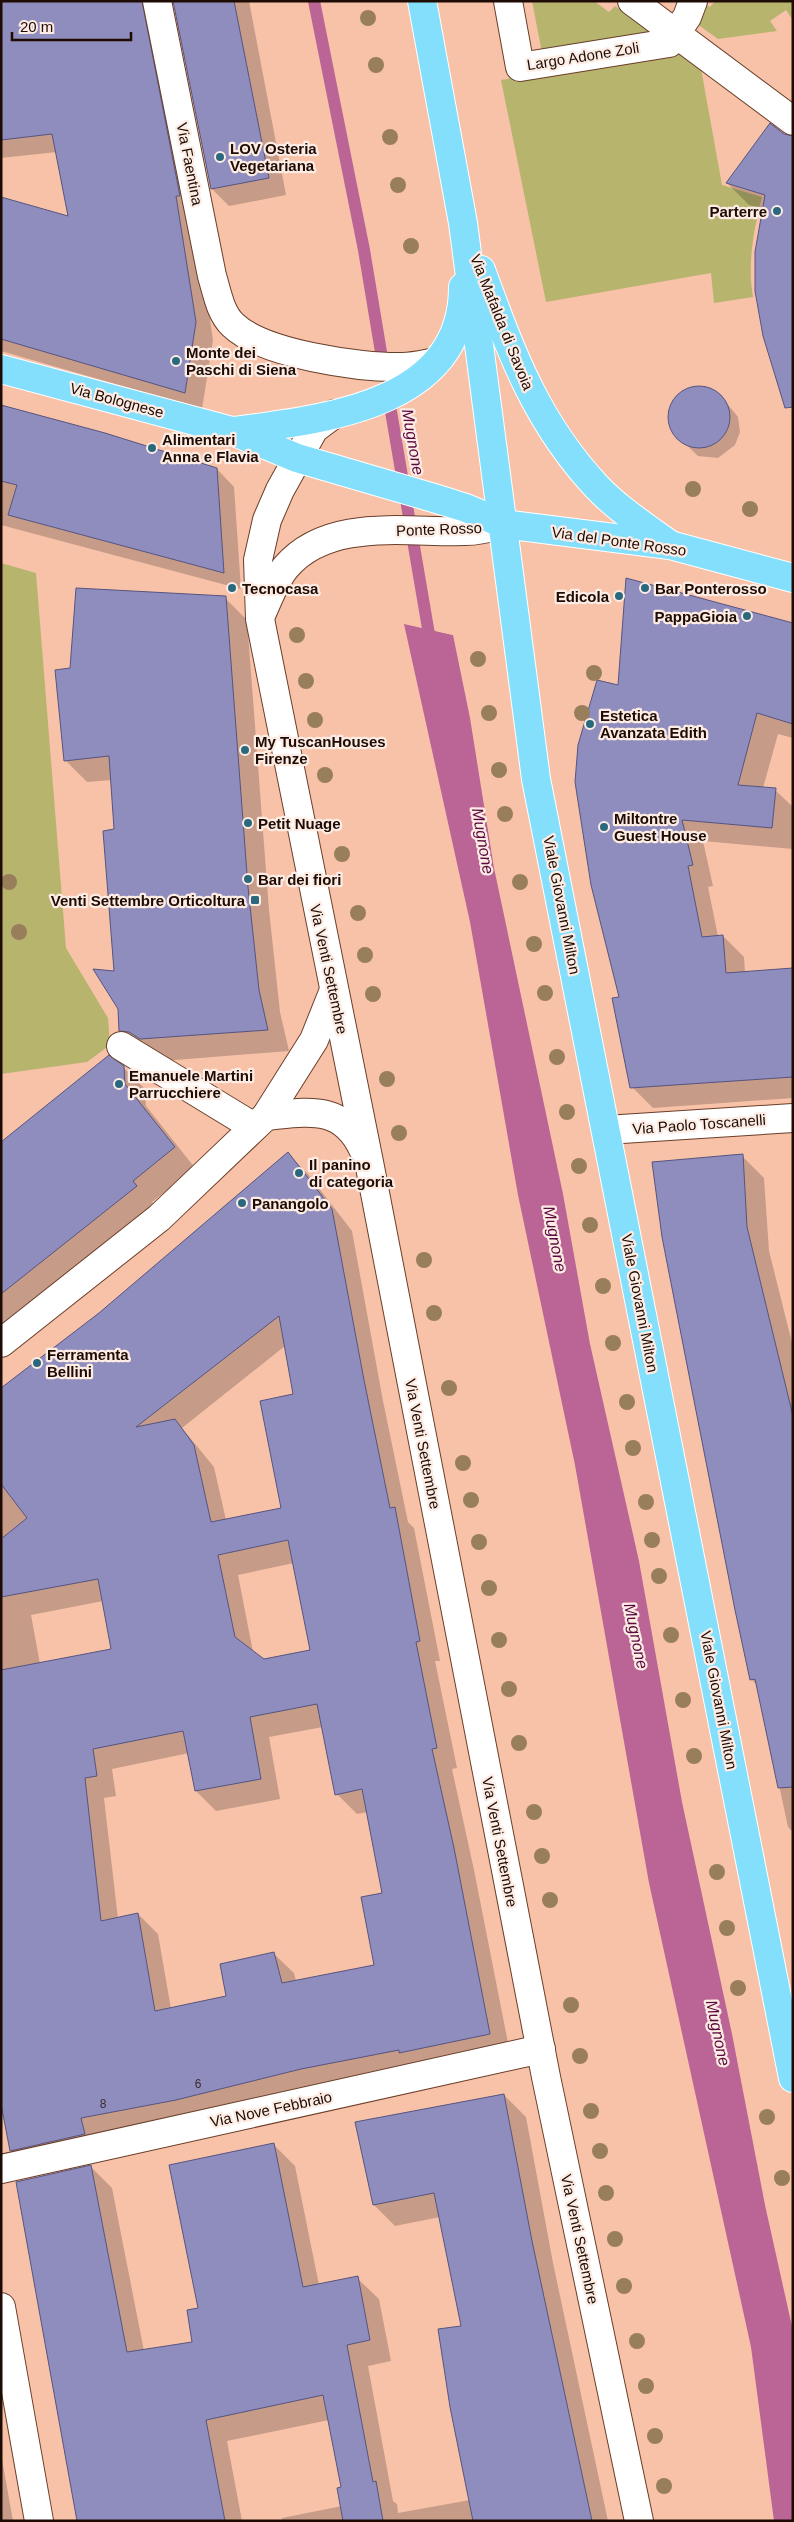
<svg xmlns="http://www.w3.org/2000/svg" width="794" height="2522" font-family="Helvetica,sans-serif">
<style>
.green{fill:#b7b46e}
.water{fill:#bb6496}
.pier{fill:#f8c2a9}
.shadow{fill:#0003;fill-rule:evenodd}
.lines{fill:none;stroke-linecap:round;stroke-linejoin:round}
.stream{stroke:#bb6496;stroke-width:12}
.building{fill:#8f8dbd;stroke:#565480;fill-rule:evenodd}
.street-casing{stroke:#6a3e29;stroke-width:30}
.primary-casing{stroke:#fff;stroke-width:30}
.street{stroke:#fff;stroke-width:28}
.primary{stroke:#84dffd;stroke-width:28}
.tree{fill:#987e5b}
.poi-dot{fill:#2a687e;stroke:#fdece4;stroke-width:2}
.labels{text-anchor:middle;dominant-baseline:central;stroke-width:4.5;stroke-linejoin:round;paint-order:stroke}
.number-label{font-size:12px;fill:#3a2c32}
.street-label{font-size:15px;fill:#1d0b04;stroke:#fdece4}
.poi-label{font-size:15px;font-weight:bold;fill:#1d0b04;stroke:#fdece4;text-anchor:start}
.water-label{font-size:16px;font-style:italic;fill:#5a083f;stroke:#fdece4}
</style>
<rect width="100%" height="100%" fill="#f8c2a9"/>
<!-- green -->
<g class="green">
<path d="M532,1H594L609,12L615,6L662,38L543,58Z"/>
<path d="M715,1H793V20L786,10L770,21L777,31L718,39L693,21L705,4L710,7Z"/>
<path d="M681,49L700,63L722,185L762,197C754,229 747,263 753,297L714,303L711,273L546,302L501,80Z"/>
<path d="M1,563L36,573L66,948L108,1018L110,1045L87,1062L1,1074Z"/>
</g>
<!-- water -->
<path class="water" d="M404,624L453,635L470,718L494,868L563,1194L590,1344L639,1561L682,1802L732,2034L765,2205L793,2331V2521H774L751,2347L649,1883L575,1465L518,1195L470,922Z"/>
<!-- pier -->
<path class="pier" d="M405,621L453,632V635L402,623Z"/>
<!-- shadow -->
<g class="shadow">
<path d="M1,1H249L286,195L229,206L212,189L175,3L164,6L213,340L202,409L1,351V198L70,218L57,152L1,158Z"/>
<path d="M770,125L790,138L756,272L763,209L749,205L727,183Z"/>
<path d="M697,387L710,389L720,395L738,417L740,432L735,445L718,458L698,456L671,430L669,412L675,397L687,389Z"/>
<path d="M1,405L217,469L234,487L241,589L1,525Z"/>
<path d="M225,598L247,620L269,910L280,1012L289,1051L163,1061L143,1052L121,1030L115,972V830L112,780L87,782L65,760L71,669Z"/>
<path d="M793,625V738L778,734L763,788L775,790L793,807V849L703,841L713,886L708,887L718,936H723L744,957L745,973L793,969V1098L653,1108L632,1087L620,998L619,687Z"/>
<path d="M123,1067L144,1088L146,1106L195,1168L152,1202L157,1208L1,1330V1144Z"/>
<path d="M288,1154L308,1174L352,1231L383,1401L408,1522L414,1528L440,1661H435L457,1768L452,1769L474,1870L510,2053L32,2170L12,2150L1,2093V1389L69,1338ZM285,1346L294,1395L283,1508L226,1520L214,1467L182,1428ZM294,1563L312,1651L264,1660L253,1652L238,1575ZM103,1601L112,1650L40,1664L31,1615ZM323,1727L337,1794L357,1814L368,1812L383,1894L375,1966L296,1981L294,1973L273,1953L228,1997L171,2009L158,1934L138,1914L118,1919L104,1798L116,1796L112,1769L189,1753L196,1791L216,1811L280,1799L269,1737Z"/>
<path d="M742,1156L764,1178L769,1251L793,1347V1832L788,1827L758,1686L751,1679Z"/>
<path d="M504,2095L526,2117L553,2263L608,2521H282V2518L342,2506L343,2488L329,2420L227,2441L242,2521H78L90,2166L112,2188L144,2351L194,2343L200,2309L273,2144L295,2166L319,2285L357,2278L379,2299L391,2361L368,2366L393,2501L397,2504L398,2513L470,2500L463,2327L440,2217L395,2226L374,2205Z"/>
<path d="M1,2454L13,2521H1Z"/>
</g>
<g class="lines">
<!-- stream -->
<g class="stream">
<path d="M314,1L364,250L384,370"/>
<path d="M388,394L431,646"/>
</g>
</g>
<!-- building -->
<g class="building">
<path d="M1,1H142L180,196H176L196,322L185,393L1,339V197L68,216L52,134L1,140Z"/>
<path d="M173,1H234L269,178L211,189Z"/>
<path d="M770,123L784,134L793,136V407L785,408L763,336L755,291V252L765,195L726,183Z"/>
<circle cx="699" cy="417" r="31"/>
<path d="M1,405L105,433L217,468L224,573L8,515L17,485L1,481Z"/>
<path d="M626,578L793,623V724L757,713L738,785L776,788L772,828L682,820L693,865L688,866L702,937L723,935L726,973L793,968V1077L630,1088L612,998L619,997L591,885L575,782L578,745L597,680L618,685Z"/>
<path d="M76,588L226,596L248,887L259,990L268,1030L140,1039L129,1032L119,1031L118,1009L93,969L114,971L103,831L114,829L109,756L64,761L55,670L70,668Z"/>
<path d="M109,1055L124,1066L125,1084L175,1147L133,1181L137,1186L1,1294V1142Z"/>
<path d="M288,1152L332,1209L364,1380L390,1508L395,1507L420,1641L416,1642L437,1748L432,1749L454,1848L490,2034L399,2053V2050L301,2069L176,2100L81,2118L85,2134L10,2151L1,2104V1670L111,1649L98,1579L1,1597V1539L27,1518L1,1484V1388L99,1313ZM279,1316L293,1394L260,1401L281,1508L211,1522L194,1445L175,1419L136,1427ZM288,1540L310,1650L264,1659L235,1637L218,1555ZM317,1704L335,1795L362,1789L382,1893L361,1897L374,1965L282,1983L274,1952L220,1964L226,1996L155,2011L138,1913L101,1921L85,1778L97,1776L93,1749L183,1731L195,1791L261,1779L250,1717Z"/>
<path d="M743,1154L747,1227L793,1416V1787L778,1788L755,1679L750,1680L735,1610L662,1237L652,1162Z"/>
<path d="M504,2094L532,2241L592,2521H473L450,2407L438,2329L461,2326L434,2193L373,2205L355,2122Z"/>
<path d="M274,2143L303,2287L358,2276L370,2340L347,2345L373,2482L376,2481L383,2521H343L337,2488L341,2487L323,2395L206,2420L225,2521H77L16,2182L91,2165L127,2352L192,2342L187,2310L198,2308L169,2165Z"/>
</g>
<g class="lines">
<defs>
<g id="street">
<path d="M157,1L212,276C217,292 220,313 233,325C263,354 360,368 402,367C414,367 425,364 436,362"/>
<path d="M508,1L520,67L669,43L687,17L693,1"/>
<path d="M632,1L793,121"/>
<path d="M334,414L314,429L280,490L267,520L258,560L260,619L369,1162L546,2077L639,2521"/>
<path d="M261,615C268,600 275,580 286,567C329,517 407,533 465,531C478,531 490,528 503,524"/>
<path d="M121,1046L254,1127"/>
<path d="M266,1116C308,1112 342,1104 363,1149"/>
<path d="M606,1130L793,1118"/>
<path d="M1,1343L159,1218L266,1116L314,1040L334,990"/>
<path d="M1,2169L541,2049"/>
<path d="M1,2307L39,2521"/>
</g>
<g id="primary">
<path d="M422,1L463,223L536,779L793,2078"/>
<path d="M481,270C511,352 536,422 597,487C618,509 644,526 669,544"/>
<path d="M1,369L232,431L297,458L437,499L466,508L503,524L670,545L793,578"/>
<path d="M234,431C323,419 463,406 463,287"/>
</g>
</defs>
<!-- street casing -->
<use href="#street" class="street-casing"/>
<!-- primary casing -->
<use href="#primary" class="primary-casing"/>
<!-- street -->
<use href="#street" class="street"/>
<!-- primary -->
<use href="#primary" class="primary"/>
</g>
<!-- trees -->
<g class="tree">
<circle cx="368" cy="18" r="8"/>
<circle cx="376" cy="65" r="8"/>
<circle cx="390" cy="137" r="8"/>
<circle cx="398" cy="185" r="8"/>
<circle cx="411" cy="246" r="8"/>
<circle cx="693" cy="489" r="8"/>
<circle cx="750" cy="509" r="8"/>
<circle cx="297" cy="635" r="8"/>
<circle cx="478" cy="659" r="8"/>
<circle cx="594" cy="673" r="8"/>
<circle cx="306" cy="681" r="8"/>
<circle cx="489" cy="713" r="8"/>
<circle cx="582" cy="713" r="8"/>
<circle cx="315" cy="720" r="8"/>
<circle cx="499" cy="770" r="8"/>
<circle cx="325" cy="775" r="8"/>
<circle cx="505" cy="814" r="8"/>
<circle cx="342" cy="854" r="8"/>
<circle cx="9" cy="882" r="8"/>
<circle cx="520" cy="882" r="8"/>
<circle cx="358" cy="913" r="8"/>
<circle cx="19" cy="932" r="8"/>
<circle cx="534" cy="944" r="8"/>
<circle cx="365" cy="955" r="8"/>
<circle cx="545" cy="993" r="8"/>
<circle cx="373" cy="994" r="8"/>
<circle cx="557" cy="1057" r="8"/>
<circle cx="387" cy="1079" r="8"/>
<circle cx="567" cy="1112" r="8"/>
<circle cx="399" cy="1133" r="8"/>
<circle cx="579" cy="1166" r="8"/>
<circle cx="590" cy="1225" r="8"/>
<circle cx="424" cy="1260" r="8"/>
<circle cx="603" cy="1286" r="8"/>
<circle cx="434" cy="1313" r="8"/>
<circle cx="613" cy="1343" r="8"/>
<circle cx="449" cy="1388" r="8"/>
<circle cx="627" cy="1402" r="8"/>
<circle cx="633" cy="1448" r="8"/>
<circle cx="463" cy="1463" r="8"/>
<circle cx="471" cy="1500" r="8"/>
<circle cx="646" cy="1502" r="8"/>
<circle cx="652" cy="1540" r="8"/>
<circle cx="479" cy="1542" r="8"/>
<circle cx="659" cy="1576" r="8"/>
<circle cx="489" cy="1588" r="8"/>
<circle cx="671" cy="1635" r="8"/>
<circle cx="499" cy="1640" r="8"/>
<circle cx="509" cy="1689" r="8"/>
<circle cx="683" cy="1700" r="8"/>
<circle cx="519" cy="1743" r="8"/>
<circle cx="694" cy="1756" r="8"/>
<circle cx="534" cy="1812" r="8"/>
<circle cx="542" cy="1856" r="8"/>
<circle cx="717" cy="1872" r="8"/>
<circle cx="550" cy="1900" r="8"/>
<circle cx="727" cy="1928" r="8"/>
<circle cx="738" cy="1988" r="8"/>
<circle cx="571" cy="2005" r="8"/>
<circle cx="580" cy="2056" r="8"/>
<circle cx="591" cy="2111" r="8"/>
<circle cx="767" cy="2117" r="8"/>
<circle cx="600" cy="2151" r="8"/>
<circle cx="782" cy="2178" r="8"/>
<circle cx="606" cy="2193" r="8"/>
<circle cx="615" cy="2239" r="8"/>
<circle cx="624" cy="2286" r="8"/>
<circle cx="637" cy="2341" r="8"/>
<circle cx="646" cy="2386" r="8"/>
<circle cx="655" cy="2436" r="8"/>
<circle cx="664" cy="2486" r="8"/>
</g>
<!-- markers -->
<g class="poi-dot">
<circle cx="220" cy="157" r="5"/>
<circle cx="777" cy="211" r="5"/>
<circle cx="176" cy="361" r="5"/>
<circle cx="152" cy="448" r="5"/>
<circle cx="232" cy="588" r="5"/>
<circle cx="645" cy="588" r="5"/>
<circle cx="619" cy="596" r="5"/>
<circle cx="747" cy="616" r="5"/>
<circle cx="590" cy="724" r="5"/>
<circle cx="245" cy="750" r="5"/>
<circle cx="248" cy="823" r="5"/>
<circle cx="604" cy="827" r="5"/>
<circle cx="248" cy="879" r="5"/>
<rect x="250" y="895" width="10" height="10" rx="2.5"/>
<circle cx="119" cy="1084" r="5"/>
<circle cx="299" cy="1173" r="5"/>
<circle cx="242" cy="1203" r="5"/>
<circle cx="37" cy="1363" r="5"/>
</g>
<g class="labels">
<!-- number labels -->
<g class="number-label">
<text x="198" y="2084">6</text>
<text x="103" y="2104">8</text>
</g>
<!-- street labels -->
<g class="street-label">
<text transform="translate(583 56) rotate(-9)">Largo Adone Zoli</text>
<text transform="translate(190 164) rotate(79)">Via Faentina</text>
<text transform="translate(502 322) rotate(68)">Via Mafalda di Savoia</text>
<text transform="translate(117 400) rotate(15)">Via Bolognese</text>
<text transform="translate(439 529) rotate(-2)">Ponte Rosso</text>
<text transform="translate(619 541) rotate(8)">Via del Ponte Rosso</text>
<text transform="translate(562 905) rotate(79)">Viale Giovanni Milton</text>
<text transform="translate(329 969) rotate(78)">Via Venti Settembre</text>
<text transform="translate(699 1124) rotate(-4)">Via Paolo Toscanelli</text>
<text transform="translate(640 1303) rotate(79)">Viale Giovanni Milton</text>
<text transform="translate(423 1444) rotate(79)">Via Venti Settembre</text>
<text transform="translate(719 1700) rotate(79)">Viale Giovanni Milton</text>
<text transform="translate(500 1842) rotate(79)">Via Venti Settembre</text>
<text transform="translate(271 2109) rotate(-12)">Via Nove Febbraio</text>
<text transform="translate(580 2239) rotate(78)">Via Venti Settembre</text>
</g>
<!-- poi labels -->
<g class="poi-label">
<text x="230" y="148">LOV Osteria<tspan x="230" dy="17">Vegetariana</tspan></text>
<text x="767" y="211" text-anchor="end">Parterre</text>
<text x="186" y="352">Monte dei<tspan x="186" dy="17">Paschi di Siena</tspan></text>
<text x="162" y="439">Alimentari<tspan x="162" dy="17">Anna e Flavia</tspan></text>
<text x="242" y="588">Tecnocasa</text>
<text x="655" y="588">Bar Ponterosso</text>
<text x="609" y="596" text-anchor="end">Edicola</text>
<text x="737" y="616" text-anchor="end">PappaGioia</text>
<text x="600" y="715">Estetica<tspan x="600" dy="17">Avanzata Edith</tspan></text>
<text x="255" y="741">My TuscanHouses<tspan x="255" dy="17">Firenze</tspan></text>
<text x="614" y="818">Miltontre<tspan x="614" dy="17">Guest House</tspan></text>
<text x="258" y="823">Petit Nuage</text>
<text x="258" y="879">Bar dei fiori</text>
<text x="245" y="900" text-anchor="end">Venti Settembre Orticoltura</text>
<text x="129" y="1075">Emanuele Martini<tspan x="129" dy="17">Parrucchiere</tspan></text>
<text x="309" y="1164">Il panino<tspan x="309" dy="17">di categoria</tspan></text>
<text x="252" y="1203">Panangolo</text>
<text x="47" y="1354">Ferramenta<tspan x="47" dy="17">Bellini</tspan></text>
</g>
<!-- water labels -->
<g class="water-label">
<text transform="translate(413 442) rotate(80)">Mugnone</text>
<text transform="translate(483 841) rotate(80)">Mugnone</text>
<text transform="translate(555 1239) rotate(79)">Mugnone</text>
<text transform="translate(636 1636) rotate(78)">Mugnone</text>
<text transform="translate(718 2033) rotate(78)">Mugnone</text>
</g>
</g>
<!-- border -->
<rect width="794" height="2522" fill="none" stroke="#1d0b04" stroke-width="5"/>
<!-- scale -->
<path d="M12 32v8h119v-8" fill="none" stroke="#1d0b04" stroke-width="2.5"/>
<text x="20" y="32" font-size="15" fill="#1d0b04" stroke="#fdece4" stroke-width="4" paint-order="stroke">20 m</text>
</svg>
